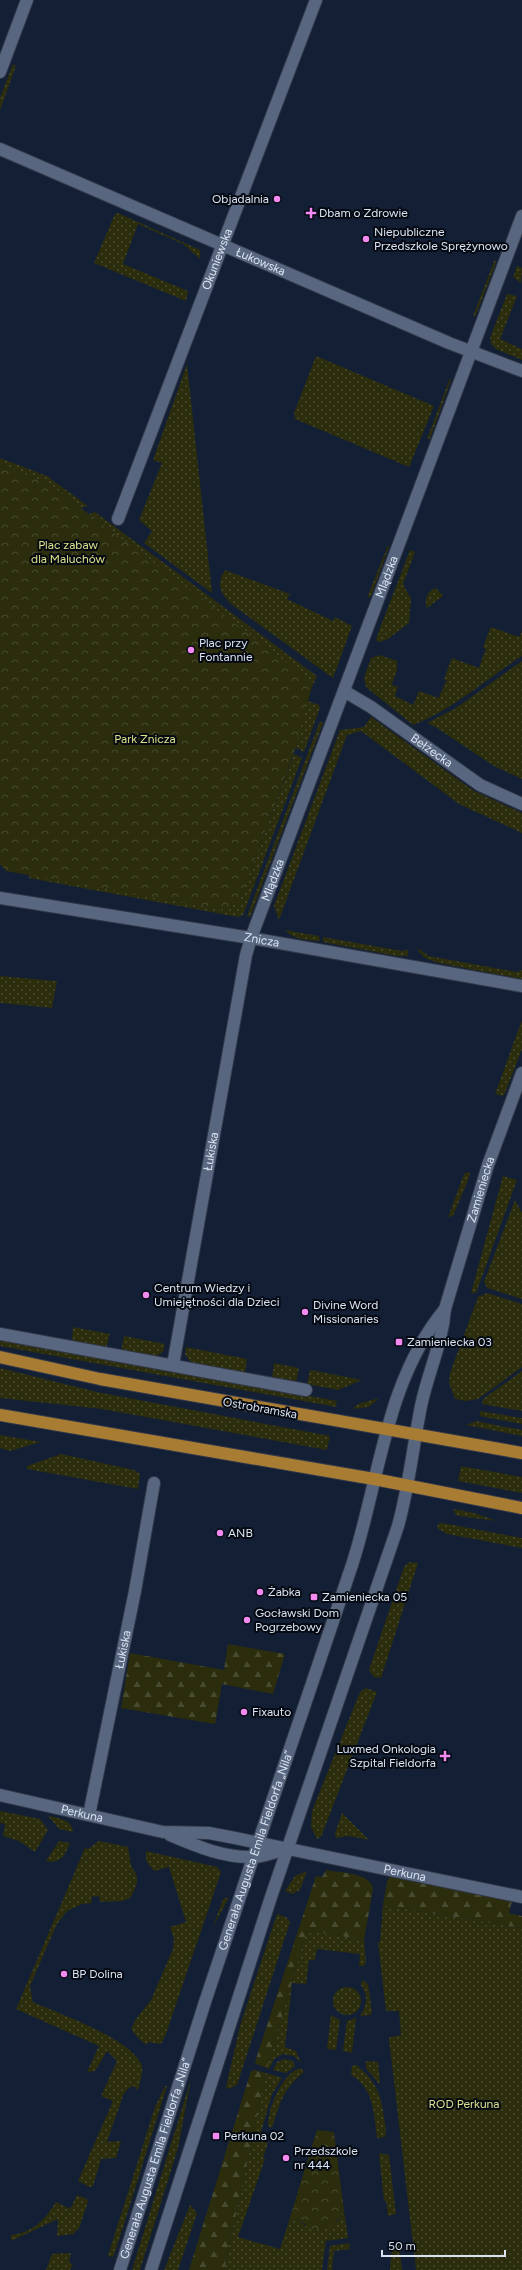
<svg xmlns="http://www.w3.org/2000/svg" width="522" height="2270" font-family="Figtree,sans-serif">
<style>
.grass{fill:url(#grass-dots)}
.forest{fill:url(#forest-firs)}
.park{fill:url(#park-crowns)}
.lines{fill:none;stroke-linecap:round;stroke-linejoin:round}
.minor-casing{stroke:#32384a;stroke-width:14}
.major-casing{stroke:#32384a;stroke-width:14}
.minor{stroke:#58677f;stroke-width:12}
.major{stroke:#a87c33;stroke-width:12}
.poi-dot{fill:#f28af2;stroke:#050912;stroke-width:1.5}
.labels{text-anchor:middle;dominant-baseline:central;stroke-width:4;stroke-linejoin:round;paint-order:stroke}
.poi-label{font-size:12px;fill:#dbe4f2;stroke:#050912;text-anchor:start}
.street-label{font-size:12px;fill:#dbe4f2;stroke:#050912}
.park-label{font-size:12px;fill:#dce18b;stroke:#050912}
</style>
<defs>
<pattern id="grass-dots" width="8" height="8" patternUnits="userSpaceOnUse"><rect width="8" height="8" fill="#2b2d0d"/><path d="M2 2h.1M6 6h.1" fill="none" stroke="#494b31" stroke-width="1.8" stroke-linecap="round"/></pattern>
<pattern id="forest-firs" width="22" height="20" patternUnits="userSpaceOnUse"><rect width="22" height="20" fill="#2b2d0d"/><path d="M5 1l3.5 6h-7zM16 11l3.5 6h-7z" fill="#494b31"/></pattern>
<pattern id="park-crowns" width="20" height="18" patternUnits="userSpaceOnUse"><rect width="20" height="18" fill="#2b2d0d"/><path d="M2 6a3 3 0 1 1 6 0M12 15a3 3 0 1 1 6 0" fill="none" stroke="#494b31"/></pattern>
</defs>
<rect width="100%" height="100%" fill="#131f34"/>
<!-- grass -->
<g class="grass">
<path d="M13,64L16,66L0,110V98Z"/>
<path d="M118,213L200,250V259L183,244L138,224L123,264L188,291L186,301L94,263L115,214Z"/>
<path d="M495,259L496,263L475,317L473,316Z"/>
<path d="M517,266L522,268L521,283L513,277Z"/>
<path d="M507,294L517,296L500,339L522,349V360L496,349L491,344L490,338Z"/>
<path d="M316,356L434,406L409,467L295,419L294,413Z"/>
<path d="M187,364L189,382L212,593L144,543L152,531L139,520L162,463L153,460Z"/>
<path d="M450,378L451,380L430,439H427Z"/>
<path d="M0,458L47,476L88,506L81,508L50,485L0,464Z"/>
<path d="M95,512L317,676L312,687L89,514Z"/>
<path d="M388,545L389,547L371,596L367,598Z"/>
<path d="M410,550L415,552L403,584L411,599L409,623L388,639L379,642L376,640L380,628Z"/>
<path d="M225,570L290,594L287,599L333,621L335,617L352,626L333,678L231,604C220,592 216,585 225,570Z"/>
<path d="M436,588L443,596L427,608C424,599 427,591 436,588Z"/>
<path d="M491,627L519,637L522,631V656C488,678 451,711 413,725L366,687L364,678L371,658L379,655L397,661V671L392,684H390L398,687L395,696L413,705L419,691L439,698L440,693L444,694L441,693L446,681H448L444,679L448,668H450L448,667L452,658L479,668L481,662H484L481,661L486,649L489,650L483,648L487,637H490L487,636Z"/>
<path d="M522,661V779L494,766L437,728L427,723L456,708Z"/>
<path d="M308,701L319,705L320,708L304,752L296,748L298,740L286,715Z"/>
<path d="M371,717L474,791L522,813V833L459,804L361,731L347,735L279,920L274,906L340,730L364,727Z"/>
<path d="M320,721L323,723L250,917L247,916Z"/>
<path d="M294,754L302,758L243,915L238,917L29,878V874L225,910L239,901Z"/>
<path d="M285,930L319,936L320,941C307,940 294,940 285,930Z"/>
<path d="M323,937L402,951L408,950V956H397L323,942Z"/>
<path d="M417,948L429,956L517,972L522,970V979L439,963C430,960 421,958 417,948Z"/>
<path d="M0,976L57,981L52,1008L0,1003Z"/>
<path d="M522,1020V1049L505,1093L503,1096L495,1094Z"/>
<path d="M467,1172L470,1173L469,1178L453,1216L448,1217L464,1174Z"/>
<path d="M503,1176L517,1180L476,1293H471Z"/>
<path d="M515,1200L522,1213V1299L487,1288L484,1282Z"/>
<path d="M487,1293L522,1304V1367L478,1399L466,1401L455,1399L449,1383L450,1373L478,1297Z"/>
<path d="M73,1327L110,1334L106,1349L72,1342Z"/>
<path d="M124,1336L165,1344L163,1352L158,1355V1358L121,1351Z"/>
<path d="M0,1339L337,1401L336,1407L0,1346Z"/>
<path d="M186,1347L247,1359L245,1373L192,1363L185,1355Z"/>
<path d="M274,1363L299,1368L296,1383L272,1379Z"/>
<path d="M0,1368L97,1392L330,1436L327,1450L102,1409L0,1398Z"/>
<path d="M310,1370H311L362,1380L338,1390L307,1384Z"/>
<path d="M522,1371V1411L482,1404L483,1399Z"/>
<path d="M379,1398L369,1407L352,1409L358,1404Z"/>
<path d="M480,1411L522,1418V1424L480,1416Z"/>
<path d="M476,1421L522,1430V1436L466,1425Z"/>
<path d="M0,1435L41,1442L10,1451L0,1448Z"/>
<path d="M61,1454L134,1470L140,1474L138,1489L27,1469V1466Z"/>
<path d="M461,1466L522,1477V1493L458,1481Z"/>
<path d="M454,1509L474,1513L497,1521L458,1516L455,1514Z"/>
<path d="M442,1523L522,1538V1548L447,1534L437,1528L438,1524Z"/>
<path d="M409,1562L418,1563L381,1678L374,1677L369,1670L404,1567Z"/>
<path d="M366,1688L377,1692L321,1837L317,1839L311,1827L312,1811L360,1692Z"/>
<path d="M0,1811L40,1819L48,1830L35,1852L19,1841L3,1836L5,1824L0,1823Z"/>
<path d="M342,1813L369,1840L348,1836L336,1838L335,1833Z"/>
<path d="M48,1816C58,1818 72,1819 73,1832L59,1829Z"/>
<path d="M59,1841L70,1843C65,1855 61,1864 46,1861Z"/>
<path d="M99,1841L128,1847L131,1865L137,1876V1883L133,1893L130,1898L123,1901L100,1902L99,1896L91,1897L92,1903L82,1904L67,1911L57,1924L30,1986L33,2002C57,2013 136,2040 142,2067C143,2073 140,2082 139,2088L137,2090L134,2086L129,2088L124,2093L107,2142L121,2141L116,2158L101,2159L93,2186L90,2187L78,2181L113,2101L101,2096L117,2061L107,2051L95,2071L87,2072L99,2046L16,2009L85,1848L88,1849Z"/>
<path d="M146,1851L217,1867L221,1872L166,2034L161,2044L148,2042L147,2045L140,2040L131,2029L136,2019L151,2000L173,1949L174,1939L170,1927L186,1922L169,1867L154,1871L146,1861Z"/>
<path d="M307,1871L300,1890L292,1894L285,1891L295,1876Z"/>
<path d="M229,1897L213,1927L223,1899Z"/>
<path d="M383,1905L522,1928V2270H416L389,2039L390,2037L401,2035L399,2011H386L378,1942H380Z"/>
<path d="M277,1914L286,1917L290,1922L237,2085L229,2089L226,2087L240,2026Z"/>
<path d="M307,1930L364,1940L366,1962L364,1966H359L360,1954L317,1949L315,1960H309L306,1984L292,1983L285,2047L296,2051L301,2063L294,2056L283,2054L274,2059L269,2069L267,2068Z"/>
<path d="M362,1980L368,1984L372,2012L370,2015L360,2016C367,2005 369,1996 361,1985Z"/>
<circle cx="347" cy="2001" r="14"/>
<path d="M331,2015L340,2020L336,2050L327,2049Z"/>
<path d="M356,2018L352,2053L343,2051L347,2021Z"/>
<path d="M284,2059L293,2061L295,2066L286,2073L273,2070L277,2062Z"/>
<path d="M366,2061L378,2062L380,2085L366,2068Z"/>
<path d="M356,2065C375,2079 382,2096 384,2118C385,2124 387,2132 385,2137L377,2138C374,2114 374,2088 351,2075L352,2066Z"/>
<path d="M301,2068L304,2072C283,2089 280,2103 272,2128L268,2126C267,2110 283,2071 301,2068Z"/>
<path d="M266,2073L282,2078L272,2094L259,2139L268,2143L263,2158L265,2159L238,2237L280,2249L287,2227L297,2218L305,2226L338,2221L344,2211L348,2238L326,2241L322,2270H224Z"/>
<path d="M191,2079L178,2148L140,2270H132Z"/>
<path d="M165,2086H167L120,2237L113,2257L108,2256L110,2249L155,2107Z"/>
<path d="M379,2153L389,2155L396,2214L388,2216L386,2201H384Z"/>
<path d="M77,2195L87,2199L88,2202L79,2228L73,2234L57,2236L58,2219L11,2241V2235C32,2233 45,2220 56,2202L70,2209Z"/>
<path d="M190,2205L197,2213L178,2270H164Z"/>
<path d="M349,2243L350,2249L334,2251L332,2270H327L330,2246Z"/>
<path d="M399,2244L402,2270H390L392,2245Z"/>
<path d="M71,2253L69,2262L73,2265L70,2270H46L52,2254Z"/>
</g>
<!-- forest -->
<g class="forest">
<path d="M228,1644L285,1654L273,1694L222,1684L215,1724L121,1708L130,1653L224,1670Z"/>
<path d="M326,1870C339,1873 371,1872 373,1889L364,1940L307,1930L267,2068L256,2064L255,2062L316,1876L322,1877Z"/>
<path d="M390,1877L512,1901L509,1913L522,1916V1928L383,1905L387,1881Z"/>
<path d="M255,2070L266,2073L224,2270H189L251,2071Z"/>
</g>
<!-- park -->
<g class="park">
<path d="M0,464L50,485L313,682L296,747L239,902L225,910L6,871L0,864Z"/>
<path d="M317,2130L334,2132L344,2211C336,2225 326,2233 309,2228L297,2218L287,2227Z"/>
</g>
<g class="lines">
<defs>
<g id="minor">
<path d="M0,72L27,0"/>
<path id="s1" d="M0,149L449,343L522,371"/>
<path id="s2" d="M118,519L316,0"/>
<path id="s3" d="M344,691L371,707L480,785L522,804"/>
<path id="s4" d="M0,898L251,938L522,986"/>
<path d="M0,1334L306,1390"/>
<path id="s5" d="M173,1365L246,955L251,938L522,216"/>
<path id="s6" d="M0,1795L163,1832L209,1833L235,1838L522,1897"/>
<path id="s7" d="M89,1815L135,1591L154,1483"/>
<path d="M170,1835C196,1846 224,1858 253,1857C263,1857 274,1852 283,1850"/>
<path id="s8" d="M120,2270C149,2181 176,2091 205,2002C253,1856 303,1711 352,1565C380,1479 385,1381 445,1309"/>
<path id="s9" d="M151,2270L271,1897L398,1526C409,1487 413,1446 421,1406C428,1372 442,1345 445,1309L488,1165L522,1073"/>
</g>
<g id="major">
<path d="M0,1357L100,1379L522,1453"/>
<path d="M0,1415L374,1479L522,1508"/>
</g>
</defs>
<!-- minor casing -->
<use href="#minor" class="minor-casing"/>
<!-- major casing -->
<use href="#major" class="major-casing"/>
<!-- minor -->
<use href="#minor" class="minor"/>
<!-- major -->
<use href="#major" class="major"/>
</g>
<!-- markers -->
<g class="poi-dot">
<circle cx="277" cy="199" r="4"/>
<path d="M309 207h4v4h4v4h-4v4h-4v-4h-4v-4h4z"/>
<circle cx="366" cy="239" r="4"/>
<circle cx="191" cy="650" r="4"/>
<circle cx="146" cy="1295" r="4"/>
<circle cx="305" cy="1312" r="4"/>
<rect x="395" y="1338" width="8" height="8" rx="2"/>
<circle cx="220" cy="1533" r="4"/>
<circle cx="260" cy="1592" r="4"/>
<rect x="310" y="1593" width="8" height="8" rx="2"/>
<circle cx="247" cy="1620" r="4"/>
<circle cx="244" cy="1712" r="4"/>
<path d="M443 1750h4v4h4v4h-4v4h-4v-4h-4v-4h4z"/>
<circle cx="64" cy="1974" r="4"/>
<rect x="212" y="2132" width="8" height="8" rx="2"/>
<circle cx="286" cy="2158" r="4"/>
</g>
<g class="labels">
<!-- poi labels -->
<g class="poi-label">
<text x="269" y="199" text-anchor="end">Objadalnia</text>
<text x="319" y="213">Dbam o Zdrowie</text>
<text x="374" y="232">Niepubliczne<tspan x="374" dy="14">Przedszkole Sprężynowo</tspan></text>
<text x="199" y="643">Plac przy<tspan x="199" dy="14">Fontannie</tspan></text>
<text x="154" y="1288">Centrum Wiedzy i<tspan x="154" dy="14">Umiejętności dla Dzieci</tspan></text>
<text x="313" y="1305">Divine Word<tspan x="313" dy="14">Missionaries</tspan></text>
<text x="407" y="1342">Zamieniecka 03</text>
<text x="228" y="1533">ANB</text>
<text x="268" y="1592">Żabka</text>
<text x="322" y="1597">Zamieniecka 05</text>
<text x="255" y="1613">Gocławski Dom<tspan x="255" dy="14">Pogrzebowy</tspan></text>
<text x="252" y="1712">Fixauto</text>
<text x="436" y="1749" text-anchor="end">Luxmed Onkologia<tspan x="436" dy="14">Szpital Fieldorfa</tspan></text>
<text x="72" y="1974">BP Dolina</text>
<text x="224" y="2136">Perkuna 02</text>
<text x="294" y="2151">Przedszkole<tspan x="294" dy="14">nr 444</tspan></text>
</g>
<!-- street labels -->
<g class="street-label">
<text stroke="none"><textPath href="#s2" startOffset="278">Okuniewska</textPath></text>
<text stroke="none"><textPath href="#s1" startOffset="284">Łukowska</textPath></text>
<text stroke="none"><textPath href="#s5" startOffset="820">Mlądzka</textPath></text>
<text stroke="none"><textPath href="#s3" startOffset="106">Bełżecka</textPath></text>
<text stroke="none"><textPath href="#s5" startOffset="496">Mlądzka</textPath></text>
<text stroke="none"><textPath href="#s4" startOffset="265">Znicza</textPath></text>
<text stroke="none"><textPath href="#s5" startOffset="217">Łukiska</textPath></text>
<text stroke="none"><textPath href="#s9" startOffset="1131">Zamieniecka</textPath></text>
<text transform="translate(260 1408) rotate(10)">Ostrobramska</text>
<text stroke="none"><textPath href="#s7" startOffset="169">Łukiska</textPath></text>
<text stroke="none"><textPath href="#s6" startOffset="84">Perkuna</textPath></text>
<text stroke="none"><textPath href="#s8" startOffset="441">Generała Augusta Emila Fieldorfa „Nila”</textPath></text>
<text stroke="none"><textPath href="#s6" startOffset="413">Perkuna</textPath></text>
<text stroke="none"><textPath href="#s8" startOffset="117">Generała Augusta Emila Fieldorfa „Nila”</textPath></text>
</g>
<!-- park labels -->
<g class="park-label">
<text x="68" y="545">Plac zabaw<tspan x="68" dy="14">dla Maluchów</tspan></text>
<text x="145" y="739">Park Znicza</text>
<text x="464" y="2104">ROD Perkuna</text>
</g>
</g>
<!-- scale -->
<path d="M382 2250v6h123v-6" fill="none" stroke="#dbe4f2" stroke-width="2"/>
<text x="388" y="2250" font-size="12" fill="#dbe4f2" stroke="#050912" stroke-width="3" paint-order="stroke">50 m</text>
</svg>
